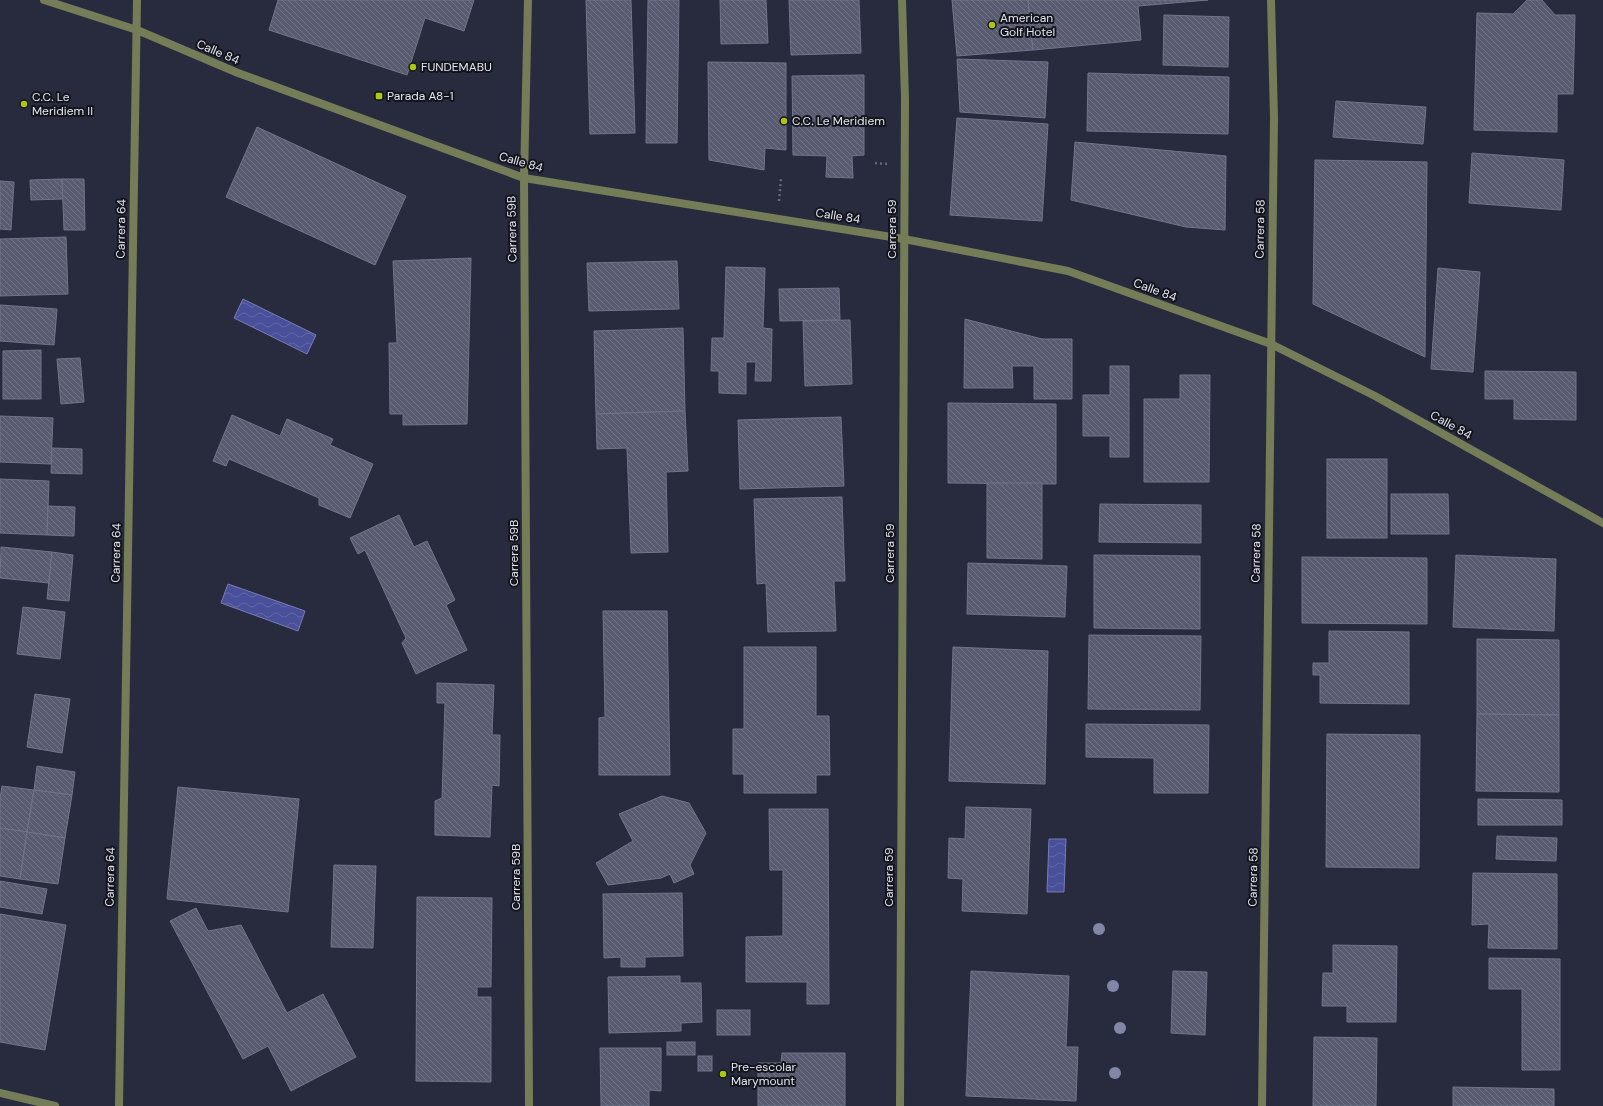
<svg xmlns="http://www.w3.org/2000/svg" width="1603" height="1106" font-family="'DM Sans',sans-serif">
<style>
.water{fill:url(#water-waves);stroke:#787cb4}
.building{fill:url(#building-back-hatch);stroke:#71758a}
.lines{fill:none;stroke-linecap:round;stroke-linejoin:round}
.path{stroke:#656878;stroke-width:2.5;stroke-dasharray:2 3;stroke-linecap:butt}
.minor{stroke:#747c58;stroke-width:8}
.tertiary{stroke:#747c58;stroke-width:8}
.tree{fill:#8287a7}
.poi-dot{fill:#adc60f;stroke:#13141c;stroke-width:1.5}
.labels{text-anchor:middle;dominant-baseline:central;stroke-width:4;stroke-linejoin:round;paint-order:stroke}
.poi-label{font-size:12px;fill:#e2e5f0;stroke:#13141c;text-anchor:start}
.street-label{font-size:12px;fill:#e2e5f0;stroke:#13141c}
</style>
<defs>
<pattern id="water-waves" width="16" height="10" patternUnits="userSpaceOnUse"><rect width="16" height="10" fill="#4a4f9a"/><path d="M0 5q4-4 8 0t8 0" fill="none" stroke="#6468a8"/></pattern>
<pattern id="building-back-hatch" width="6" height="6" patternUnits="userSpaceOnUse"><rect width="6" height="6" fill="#595c70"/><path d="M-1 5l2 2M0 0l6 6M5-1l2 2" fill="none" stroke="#717385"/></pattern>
</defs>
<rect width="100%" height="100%" fill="#282b3d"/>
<!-- water -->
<g class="water">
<path d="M243,299L316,335L307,354L234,318Z"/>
<path d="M228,584L305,611L298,631L221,603Z"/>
<path d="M1049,839H1066L1064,892H1047Z"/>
</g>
<!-- building -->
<g class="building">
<path d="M278,0H474L464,31L425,18L407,75L269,30Z"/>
<path d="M586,0H631L635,133L590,134Z"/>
<path d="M648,0H679L677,143H646Z"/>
<path d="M720,0H766L768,43L721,44Z"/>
<path d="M789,0H859L861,53L791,55Z"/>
<path d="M952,0H1028L1033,50L957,56Z"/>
<path d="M1028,0H1208L1138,6L1141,40L1033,50Z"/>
<path d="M1527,0H1542L1555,15H1575L1573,94H1557V132L1474,130L1477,13L1513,14Z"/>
<path d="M1164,15L1229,17L1228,67L1163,65Z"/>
<path d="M957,59L1048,62L1045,118L960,112Z"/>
<path d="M708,62L786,63V150L765,148L764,170L709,160Z"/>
<path d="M1088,73L1229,77L1228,134L1087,131Z"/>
<path d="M864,75V155L852,156L853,178L826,177L827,156L793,155L792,76Z"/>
<path d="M1336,101L1426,107L1423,144L1333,137Z"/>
<path d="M957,118L1048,124L1042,221L950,215Z"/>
<path d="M257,127L406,196L375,265L226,197Z"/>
<path d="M1075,142L1226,156L1225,230L1186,227L1071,200Z"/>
<path d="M1472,153L1564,160L1561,210L1469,203Z"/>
<path d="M1315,160L1427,162L1425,357L1313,304Z"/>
<path d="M62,179L63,199L31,200L30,180Z"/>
<path d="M62,179H84L85,230H64Z"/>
<path d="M0,181L14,182L11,230L0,229Z"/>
<path d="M66,237L68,294L0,296V239Z"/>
<path d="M471,258L467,424L403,425V414H390L389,343H397L393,261Z"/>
<path d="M677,261L679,309L589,311L587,263Z"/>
<path d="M726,267L765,268L763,328L772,329L771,381H755L756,362H746V394L719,393V371H711L712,338H724Z"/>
<path d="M1438,268L1480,272L1473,372L1431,369Z"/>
<path d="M839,288L840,320L780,321L779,289Z"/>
<path d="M0,305L57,309L54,345L0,341Z"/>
<path d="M965,319L1042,339H1072V399H1034V366H1012L1013,388H964Z"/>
<path d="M850,320L852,384L805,386L803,321Z"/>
<path d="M683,328L685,411L596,414L594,331Z"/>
<path d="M41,350V399H3V351Z"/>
<path d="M80,358L84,402L61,404L57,359Z"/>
<path d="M1110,366H1129V457H1110V436H1083V395H1110Z"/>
<path d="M1485,371L1576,372V420L1514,419V399H1485Z"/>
<path d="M1180,375H1210L1209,482H1144V399H1180Z"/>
<path d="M948,403L1056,404V484L948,483Z"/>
<path d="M685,411L688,471L666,472L668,552L631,553L627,448L597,449L596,414Z"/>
<path d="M232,415L280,436L287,419L333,439L330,445L373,464L350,518L319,505V498L229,459L226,466L213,461Z"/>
<path d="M0,416L53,418L51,464L0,462Z"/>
<path d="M841,417L844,486L740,489L738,420Z"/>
<path d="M52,448L82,449V474L51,473Z"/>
<rect x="1327" y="459" width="60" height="79"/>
<path d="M0,479L49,481L47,535L0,533Z"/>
<path d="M987,483H1042V559L987,558Z"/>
<path d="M1391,494H1448L1449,534H1391Z"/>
<path d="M842,497L845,581H834L836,631L768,632L766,583L757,584L754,499Z"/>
<path d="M1100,504L1201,505V543L1099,542Z"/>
<path d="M48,506L75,507L74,536L47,535Z"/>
<path d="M399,515L414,547L427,541L455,600L446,605L467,650L416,674L402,643L406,638L365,550L358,554L350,538Z"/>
<path d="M1,547L52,552L49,583L0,578Z"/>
<path d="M52,552L73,555L69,601L47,599Z"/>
<path d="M1094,555L1200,556V629L1094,628Z"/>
<path d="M1456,555L1556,559L1554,631L1453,627Z"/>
<path d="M1302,557L1427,558V624L1302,623Z"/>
<path d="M968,563L1067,566L1065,617L967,614Z"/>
<path d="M23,607L65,612L60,659L17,654Z"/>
<path d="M603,611H667L670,775H599V718L605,717Z"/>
<path d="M1329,631L1409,632V704L1320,703V675H1313V663H1329Z"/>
<path d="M1089,635L1201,636L1200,710L1088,709Z"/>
<path d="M1477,639L1559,640V715L1477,714Z"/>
<path d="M744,647H816V716H829L830,775H816V793H744V774H733V729H744Z"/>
<path d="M953,647L1048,651L1045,784L949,781Z"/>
<path d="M437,683L494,685L492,735H500L499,786L492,785L490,837L435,835V801L442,798L445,703H437Z"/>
<path d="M35,694L70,699L62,753L27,747Z"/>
<path d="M1477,714L1559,715V792L1476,791Z"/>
<path d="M1086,724L1209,725L1208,793H1154V758L1086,757Z"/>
<path d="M1327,734L1420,735L1419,868L1326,867Z"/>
<path d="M37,766L75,772L72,795L34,790Z"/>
<path d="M2,786L34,790L27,832L0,828V798Z"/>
<path d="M178,787L299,799L288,912L167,899Z"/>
<path d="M34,790L72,795L65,838L27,832Z"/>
<path d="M662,796L689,803L706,833L690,865L694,874L674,883L670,874L661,878L608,885L596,863L633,841L619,814Z"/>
<path d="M1478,799L1562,800V825H1478Z"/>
<path d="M966,807L1031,809L1027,914L962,911L963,879L948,878L949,838L965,839Z"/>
<path d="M769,809H828L829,1004H807V982H746V937L783,936V870H770Z"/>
<path d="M0,828L27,832L20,879L0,876Z"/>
<path d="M27,832L65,838L58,884L20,879Z"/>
<path d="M1497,836L1557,838L1556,861L1496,859Z"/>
<path d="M334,865L376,866L373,948L331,947Z"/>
<path d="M1473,873L1557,874V949L1488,948L1489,924L1472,925Z"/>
<path d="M0,881L47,889L42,914L0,907Z"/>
<path d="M682,893L683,956L645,957V967H621V957L604,958L603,894Z"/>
<path d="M417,897L492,898L491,987H477V997H491V1082L416,1081Z"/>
<path d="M196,908L208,931L241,925L287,1013L323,994L356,1057L291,1091L268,1046L243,1059L170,921Z"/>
<path d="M0,914L66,925L45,1050L0,1042Z"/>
<path d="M1333,945L1397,946L1396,1022H1347V1006H1322L1323,973H1333Z"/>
<path d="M1489,958L1560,959V1070H1522V989H1489Z"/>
<path d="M971,971L1069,976L1066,1047H1078L1076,1101L966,1096Z"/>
<path d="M1173,971L1207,972L1205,1035L1171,1033Z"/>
<path d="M680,976V983H701L702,1022L681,1023V1031L609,1033L608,977Z"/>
<rect x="717" y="1010" width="33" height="25"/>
<path d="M1314,1037L1377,1038L1376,1106H1313Z"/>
<rect x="667" y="1042" width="28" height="13"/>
<path d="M600,1048H661V1091L649,1090V1106H601Z"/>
<path d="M782,1053H845V1106H758V1063H781Z"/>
<rect x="698" y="1056" width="14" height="15"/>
<path d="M1453,1087L1554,1089V1106H1453Z"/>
</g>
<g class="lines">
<!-- path -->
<g class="path">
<path d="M875,163L887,164"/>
<path d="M779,201L781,179"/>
</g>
<!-- minor -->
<g class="minor">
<path d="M0,1093L55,1106"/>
<path d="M900,1106L905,99L902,0"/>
<path d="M1262,1106L1274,118L1271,0"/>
</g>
<!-- tertiary -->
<g class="tertiary">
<path d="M44,0L137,30L238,73L524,178L904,239L1068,271L1271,344L1375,396L1603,523"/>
<path d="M528,0L524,178L529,1106"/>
<path d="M119,1106L137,0"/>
</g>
</g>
<!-- trees -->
<g class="tree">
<circle cx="1099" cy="929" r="6"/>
<circle cx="1113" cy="986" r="6"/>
<circle cx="1120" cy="1028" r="6"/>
<circle cx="1115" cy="1073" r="6"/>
</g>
<!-- markers -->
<g class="poi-dot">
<circle cx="992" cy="25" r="4"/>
<circle cx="413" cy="67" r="4"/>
<rect x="375" y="92" width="8" height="8" rx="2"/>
<circle cx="24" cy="104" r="4"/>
<circle cx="784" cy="121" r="4"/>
<circle cx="723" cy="1074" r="4"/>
</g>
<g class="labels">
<!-- poi labels -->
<g class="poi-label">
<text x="1000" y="18">American<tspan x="1000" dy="14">Golf Hotel</tspan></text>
<text x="421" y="67">FUNDEMABU</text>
<text x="387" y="96">Parada A8-1</text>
<text x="32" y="97">C.C. Le<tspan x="32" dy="14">Meridiem II</tspan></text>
<text x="792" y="121">C.C. Le Meridiem</text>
<text x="731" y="1067">Pre-escolar<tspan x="731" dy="14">Marymount</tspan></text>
</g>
<!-- street labels -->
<g class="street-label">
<text transform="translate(218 52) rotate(23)">Calle 84</text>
<text transform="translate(521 162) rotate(16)">Calle 84</text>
<text transform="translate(838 216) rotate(9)">Calle 84</text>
<text transform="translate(121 229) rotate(-89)">Carrera 64</text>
<text transform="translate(512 229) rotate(-91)">Carrera 59B</text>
<text transform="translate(892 229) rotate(-90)">Carrera 59</text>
<text transform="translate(1260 229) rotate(-89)">Carrera 58</text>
<text transform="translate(1155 290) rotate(20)">Calle 84</text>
<text transform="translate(1451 425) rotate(29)">Calle 84</text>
<text transform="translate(116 553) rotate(-89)">Carrera 64</text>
<text transform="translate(514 553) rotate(-90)">Carrera 59B</text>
<text transform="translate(890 553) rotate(-90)">Carrera 59</text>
<text transform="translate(1256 553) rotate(-89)">Carrera 58</text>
<text transform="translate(110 877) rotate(-89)">Carrera 64</text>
<text transform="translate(516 877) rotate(-90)">Carrera 59B</text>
<text transform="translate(889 877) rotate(-90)">Carrera 59</text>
<text transform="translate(1253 877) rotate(-89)">Carrera 58</text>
</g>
</g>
</svg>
